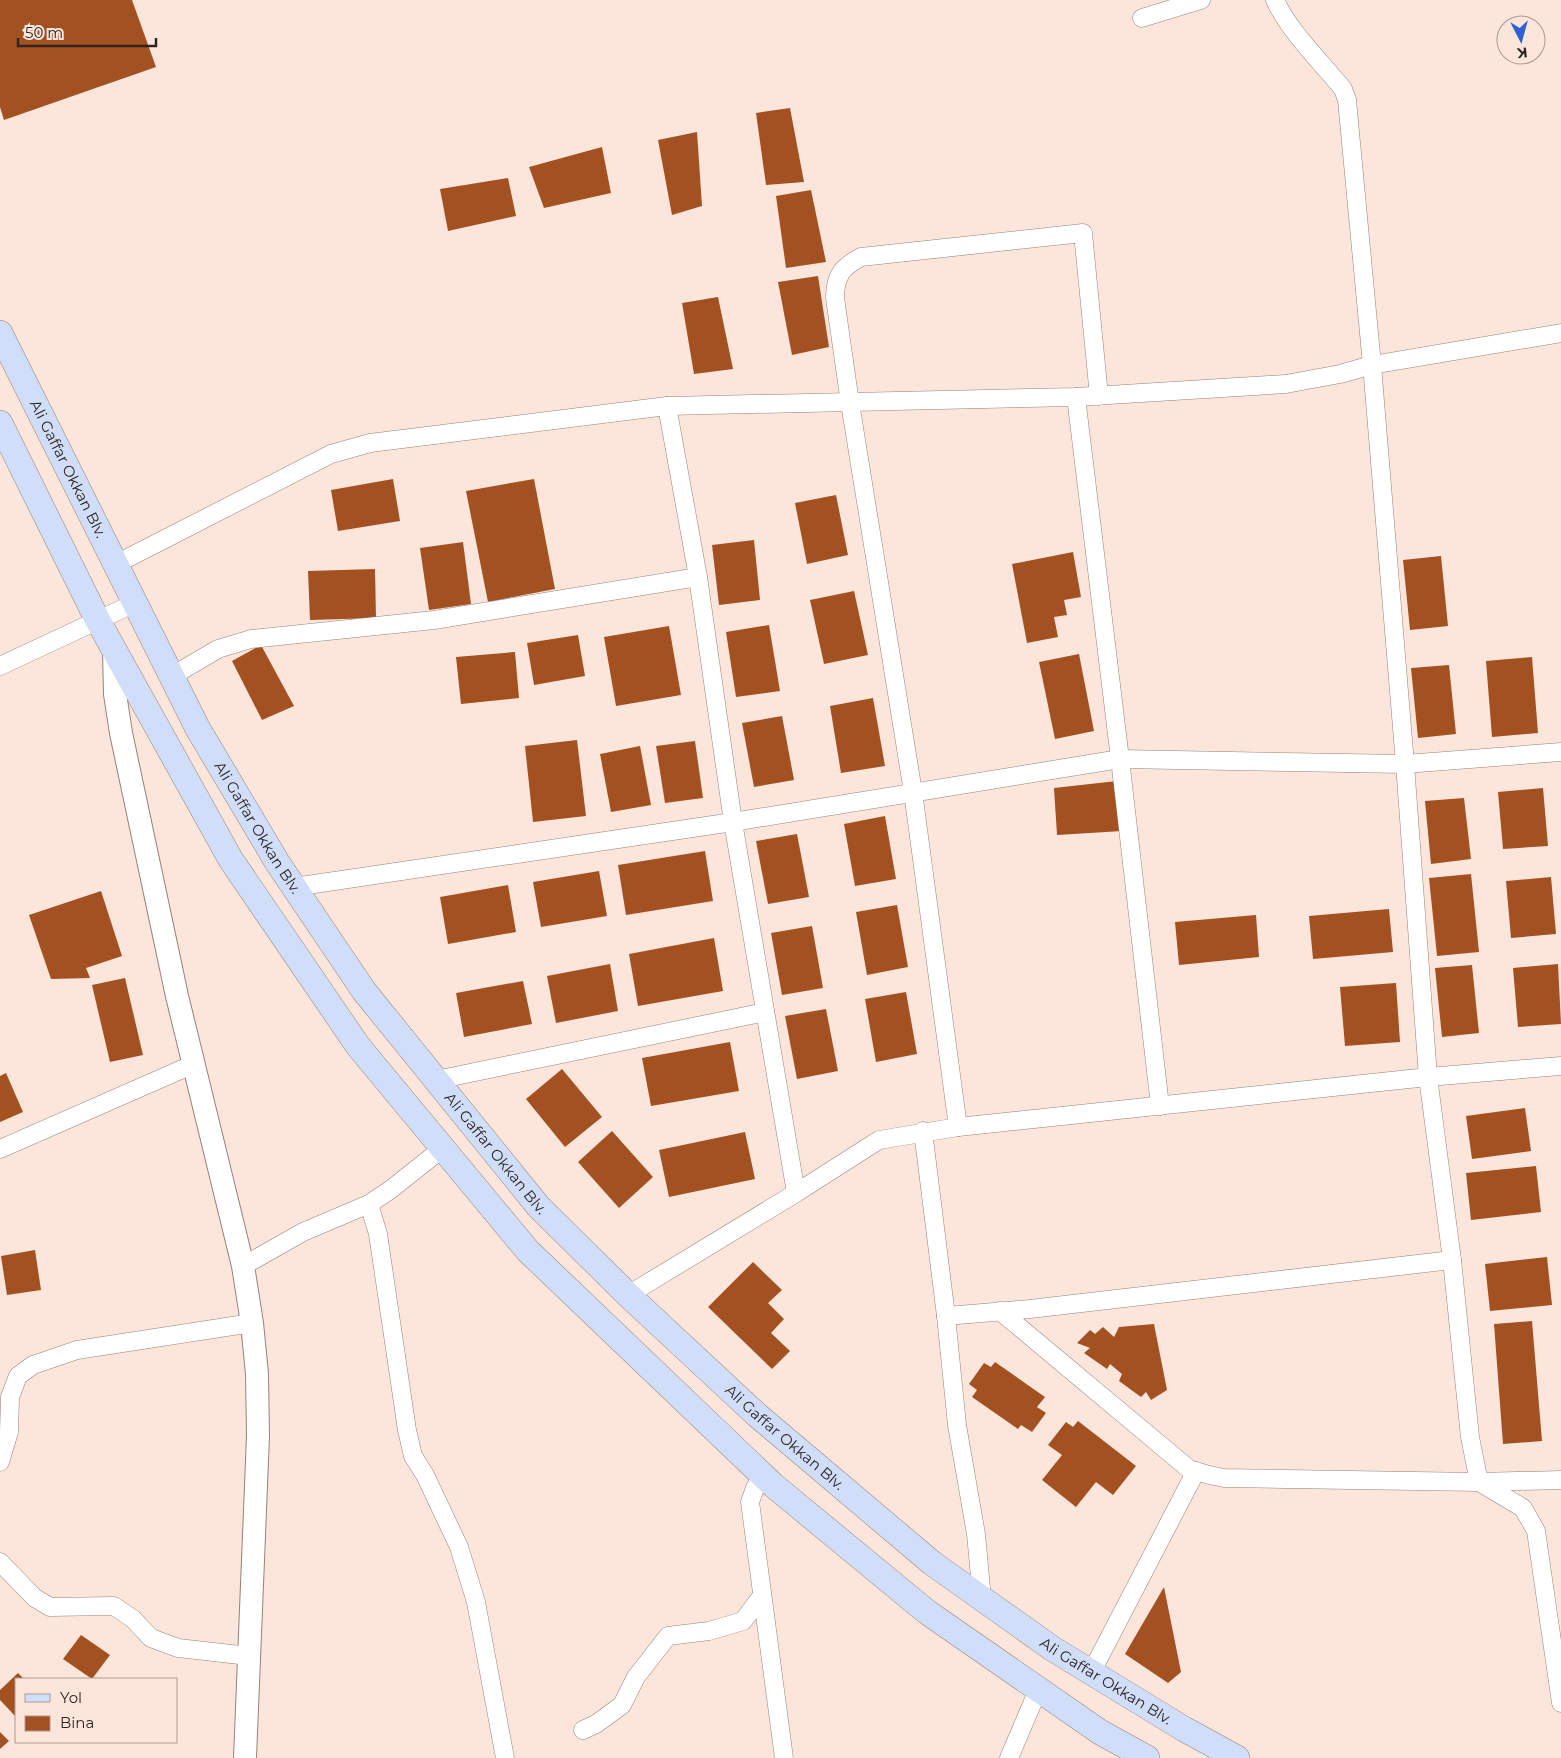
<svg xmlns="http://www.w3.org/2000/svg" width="1561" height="1758" font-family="Montserrat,sans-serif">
<rect width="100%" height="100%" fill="#fce6dc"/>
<g fill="#a45121">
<polygon points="0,0 132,0 156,67 4,120 0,107"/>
<polygon points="790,108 804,182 766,185 756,113"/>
<polygon points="697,132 702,206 672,215 658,140"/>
<polygon points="602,147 611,193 544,208 529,167"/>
<polygon points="508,178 516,216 448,231 440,189"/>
<polygon points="811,190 826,262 786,268 776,196"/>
<polygon points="818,276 829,347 792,355 778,282"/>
<polygon points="718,297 733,369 694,374 682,303"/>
<polygon points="393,479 400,521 338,531 331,490"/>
<polygon points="534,479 555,589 488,602 466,491"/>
<polygon points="836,495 848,555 807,564 795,503"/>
<polygon points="754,540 760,600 719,605 712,545"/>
<polygon points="463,542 471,604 429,610 420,548"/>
<polygon points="1073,552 1081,597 1064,600 1067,615 1054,617 1058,637 1027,643 1012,564"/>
<polygon points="1441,556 1448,626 1410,630 1403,560"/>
<polygon points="375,569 376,618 310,620 308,571"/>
<polygon points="854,591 868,655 824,664 810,600"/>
<polygon points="769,625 780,691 736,697 726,632"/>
<polygon points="669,626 681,695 616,706 604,637"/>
<polygon points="578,635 585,676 534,685 527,643"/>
<polygon points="261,645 294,706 262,720 232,661"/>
<polygon points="515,652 519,698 461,704 456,657"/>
<polygon points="1079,654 1094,731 1055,739 1039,662"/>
<polygon points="1532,657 1538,733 1492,737 1486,661"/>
<polygon points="1449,665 1456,734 1418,738 1411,668"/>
<polygon points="873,698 885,766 841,773 830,706"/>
<polygon points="782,716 794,780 754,787 742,723"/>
<polygon points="577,740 586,816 533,822 525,746"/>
<polygon points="695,741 703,798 665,803 656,746"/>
<polygon points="640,746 651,805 611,812 600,754"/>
<polygon points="1117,781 1122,831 1057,835 1054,788"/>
<polygon points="1543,788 1548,846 1503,849 1498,792"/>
<polygon points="1464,798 1471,859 1431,864 1425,801"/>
<polygon points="885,816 896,879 855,886 844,824"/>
<polygon points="797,834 809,897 768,904 756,841"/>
<polygon points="705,851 713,901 626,915 618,865"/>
<polygon points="599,871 607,916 541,927 533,882"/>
<polygon points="1471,874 1479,952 1437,956 1429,878"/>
<polygon points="1551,877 1556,934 1511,938 1506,881"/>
<polygon points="508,885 516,932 448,944 440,897"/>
<polygon points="101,891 122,956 86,968 90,978 51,979 29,915"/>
<polygon points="897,905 908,967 867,975 856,912"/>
<polygon points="1389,909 1393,952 1313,959 1309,916"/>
<polygon points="1256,915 1259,957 1179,965 1175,922"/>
<polygon points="812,926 823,988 782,995 771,933"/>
<polygon points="714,938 723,991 638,1006 629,954"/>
<polygon points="610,964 618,1011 556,1023 547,976"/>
<polygon points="1558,964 1561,1024 1518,1027 1513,968"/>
<polygon points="1472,965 1479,1033 1442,1037 1435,968"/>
<polygon points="125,978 143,1055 110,1062 92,985"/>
<polygon points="523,981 532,1024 464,1037 456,993"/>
<polygon points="1396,983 1400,1042 1345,1046 1340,987"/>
<polygon points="906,992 917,1054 876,1062 865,999"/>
<polygon points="826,1009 838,1071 797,1079 785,1016"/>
<polygon points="730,1042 739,1091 651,1106 642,1058"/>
<polygon points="562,1069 602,1117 565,1147 526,1099"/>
<polygon points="6,1073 23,1112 0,1122 0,1076"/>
<polygon points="1525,1108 1531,1151 1472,1159 1466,1116"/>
<polygon points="612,1131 653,1177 619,1208 578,1162"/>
<polygon points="745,1132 755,1179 669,1197 659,1150"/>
<polygon points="1536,1166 1541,1212 1471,1220 1466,1173"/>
<polygon points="35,1250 41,1290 7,1295 1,1256"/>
<polygon points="1547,1257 1552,1305 1490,1311 1485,1264"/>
<polygon points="753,1262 782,1290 768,1303 784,1319 771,1333 790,1351 772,1369 708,1307"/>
<polygon points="1532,1321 1542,1441 1503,1444 1494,1324"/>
<polygon points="1154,1324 1167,1390 1151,1400 1146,1392 1141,1397 1119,1381 1122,1374 1110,1364 1107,1369 1084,1353 1090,1348 1077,1343 1090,1330 1095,1334 1103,1327 1114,1337 1119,1327"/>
<polygon points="995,1362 1045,1397 1037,1407 1046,1413 1032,1432 1021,1425 1018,1429 972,1397 977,1390 969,1384 984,1363 991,1367"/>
<polygon points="1078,1421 1136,1466 1113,1495 1096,1482 1076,1507 1042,1480 1062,1455 1048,1445 1066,1422 1073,1427"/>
<polygon points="1164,1587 1181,1672 1168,1683 1125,1654"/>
<polygon points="81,1635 110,1655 92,1679 63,1659"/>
<polygon points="18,1673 24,1679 16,1679 16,1717 0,1700 0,1690"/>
<polygon points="0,1732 9,1741 0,1749"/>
</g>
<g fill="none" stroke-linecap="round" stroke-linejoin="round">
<defs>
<g id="minor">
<path d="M 1275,0 C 1289,31 1321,62 1343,89 L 1347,100 L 1372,365 L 1405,764 L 1428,1077 L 1452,1260 L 1470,1437 L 1479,1482 L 1523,1508 L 1536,1531 L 1561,1703"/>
<polyline points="1142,18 1201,0"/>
<polyline points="1076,397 1120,759 1160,1106"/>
<polyline points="667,406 698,577 733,822 796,1193"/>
<polyline points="116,564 331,454 370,443 667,406 1076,397 1286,384 1340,374 1372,365 1561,333"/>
<polyline points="0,666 135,603"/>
<polyline points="172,676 218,649 251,639 434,620 698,577"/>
<polyline points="294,887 733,822 1120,759 1405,764 1561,752"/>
<polyline points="436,1080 765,1012"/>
<path d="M 958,1127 L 913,792 L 850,403 L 835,298 C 835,276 842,267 861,257 L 1083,233 L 1099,396"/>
<polyline points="923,1131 946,1316 957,1425 976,1534 982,1599"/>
<polyline points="0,1149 194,1064"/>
<polyline points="369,1204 378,1234 407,1430 413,1456 425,1475 459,1547 476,1602 505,1758"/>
<polyline points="243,1266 303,1232 369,1204 390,1190 443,1148"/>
<polyline points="628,1295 796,1193 879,1140 958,1127 1428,1077 1561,1066"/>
<polyline points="1000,1311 1189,1469 1209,1475 1224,1478 1479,1482 1561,1480"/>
<polyline points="946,1316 1030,1309 1452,1260"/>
<polyline points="0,1462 9,1432 10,1397 18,1376 33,1365 77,1350 252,1323"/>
<polyline points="763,1475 755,1488 750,1502 784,1758"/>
<polyline points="0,1562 35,1598 50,1607 114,1606 133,1619 151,1638 178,1648 249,1656"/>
<polyline points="1091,1673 1196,1471"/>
<polyline points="583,1730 596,1724 622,1705 636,1677 668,1636 709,1631 743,1621 761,1597"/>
<polyline points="1009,1758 1038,1690"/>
</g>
<polyline id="tertiary" points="114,651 115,694 121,733 177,996 243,1266 252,1323 257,1374 258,1436 245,1758"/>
<g id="secondary">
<path id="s1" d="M 0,333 L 198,729 L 277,862 L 364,991 L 538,1206 L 628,1295 L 757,1415 L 932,1563 L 1053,1649 L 1184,1729 L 1237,1758"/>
<polyline points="0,423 97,619 231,860 358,1046 528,1251 773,1485 927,1612 1100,1732 1147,1758"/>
</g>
</defs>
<use href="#minor" stroke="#968279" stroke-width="19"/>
<use href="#tertiary" stroke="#968279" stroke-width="24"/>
<use href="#secondary" stroke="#968279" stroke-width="26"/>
<use href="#minor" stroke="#fff" stroke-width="18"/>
<use href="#tertiary" stroke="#fff" stroke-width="22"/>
<use href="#secondary" stroke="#d1def9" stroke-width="25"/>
</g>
<g text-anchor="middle" stroke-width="5" stroke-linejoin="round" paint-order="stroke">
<g font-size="15" fill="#2d2521" stroke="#fce6dc">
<text dy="5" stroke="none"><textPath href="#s1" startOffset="152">Ali Gaffar Okkan Blv.</textPath></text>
<text dy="5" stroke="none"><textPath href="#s1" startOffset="558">Ali Gaffar Okkan Blv.</textPath></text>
<text dy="5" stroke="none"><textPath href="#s1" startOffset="962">Ali Gaffar Okkan Blv.</textPath></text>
<text dy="5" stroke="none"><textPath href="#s1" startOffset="1368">Ali Gaffar Okkan Blv.</textPath></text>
<text dy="5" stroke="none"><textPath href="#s1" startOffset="1772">Ali Gaffar Okkan Blv.</textPath></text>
</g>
</g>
<rect x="15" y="1678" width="162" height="65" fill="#fce6dc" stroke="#a99991"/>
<rect x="25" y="1694" width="25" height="8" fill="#d1def9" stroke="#a99991"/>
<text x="60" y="1703" font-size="15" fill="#2d2521">Yol</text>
<rect x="25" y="1716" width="25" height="15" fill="#a45121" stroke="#a99991"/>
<text x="60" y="1728" font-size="15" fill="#2d2521">Bina</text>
<g transform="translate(1521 40) rotate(174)"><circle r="24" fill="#fce6dc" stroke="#a99991"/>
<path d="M0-4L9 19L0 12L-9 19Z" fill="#2e62d0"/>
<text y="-8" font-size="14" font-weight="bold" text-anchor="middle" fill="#2d2521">K</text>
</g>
<path d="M18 38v8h138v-8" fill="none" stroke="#2d2521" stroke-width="2.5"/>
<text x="25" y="38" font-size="15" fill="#2d2521" stroke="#fce6dc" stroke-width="4" paint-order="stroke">50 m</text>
</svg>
